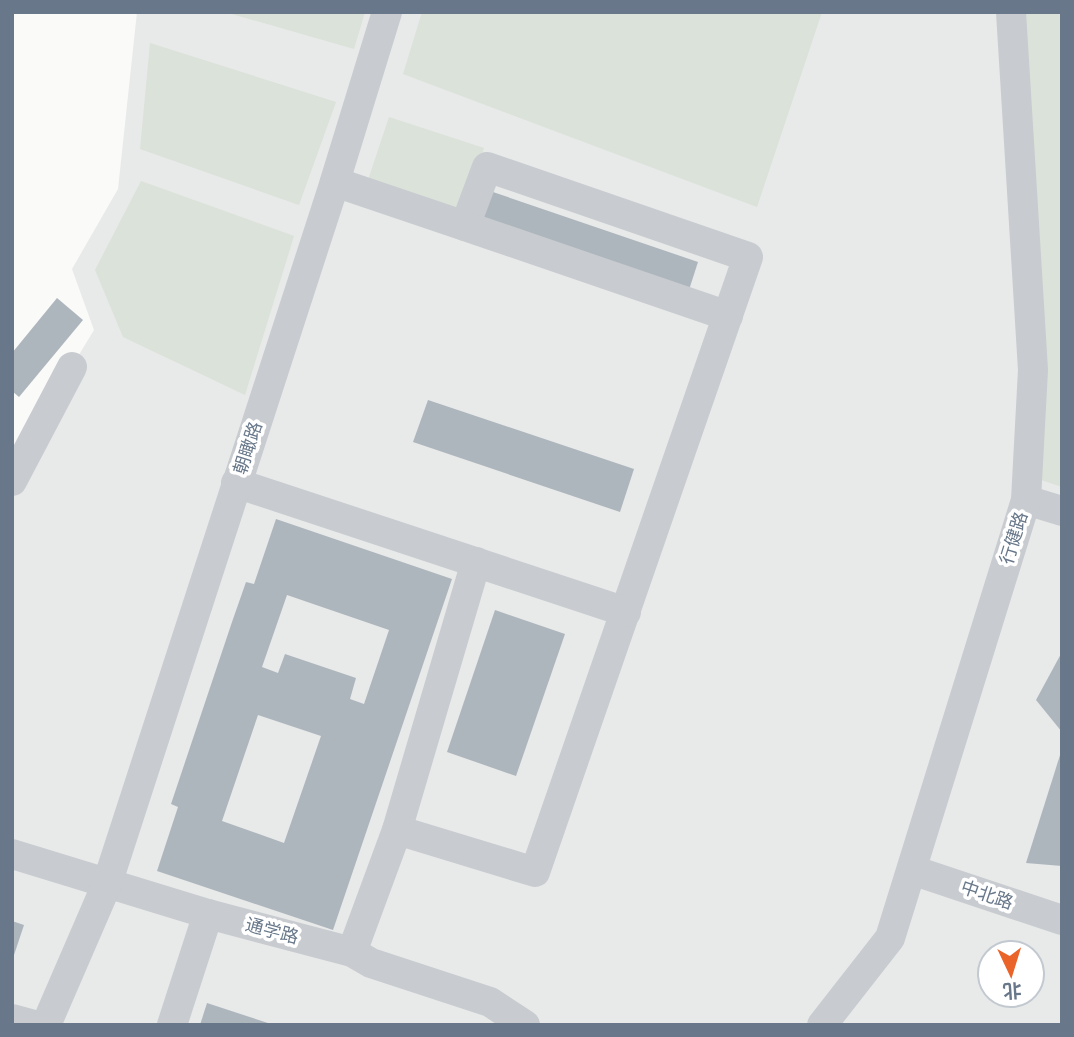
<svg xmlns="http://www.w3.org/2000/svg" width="1074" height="1037" font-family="'Fira Sans','Noto Sans SC',sans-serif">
<rect width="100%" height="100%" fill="#fafaf8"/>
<path fill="#e8e9e9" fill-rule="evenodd" d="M 137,12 L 1062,12 L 1062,1025 L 12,1025 L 12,465 L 94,330 L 72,269 L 118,189 ZM 990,953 L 1032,953 L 1032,995 L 990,995 Z"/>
<g fill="#dbe2d9">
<polygon points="225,12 365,12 354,49"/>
<polygon points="422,12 822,12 757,207 403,74"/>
<polygon points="1022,12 1062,12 1062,487 1041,480"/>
<polygon points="150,43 336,102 299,205 140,149"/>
<polygon points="389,117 484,148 462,212 368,180"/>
<polygon points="141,181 294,236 245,395 123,337 95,270"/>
</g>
<g fill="#aeb6bd" fill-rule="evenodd">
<polygon points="484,189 698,262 687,296 472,224"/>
<polygon points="57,298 83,320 19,397 12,391 12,353"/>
<polygon points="428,400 634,469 620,512 413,442"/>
<path d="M 276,519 L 452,579 L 333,930 L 157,871 L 178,807 L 171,804 L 232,622 L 246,582 L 254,584 ZM 287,595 L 389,630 L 364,704 L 350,699 L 356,678 L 285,654 L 278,673 L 262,667 ZM 258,715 L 321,736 L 284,843 L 222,821 Z"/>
<polygon points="495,610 565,634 516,776 447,752"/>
<polygon points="1062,652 1062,732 1036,700"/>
<polygon points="1061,752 1062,866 1026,863"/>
<polygon points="12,921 24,925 13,958 12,958"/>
<polygon points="207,1003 271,1024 271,1025 200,1025"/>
</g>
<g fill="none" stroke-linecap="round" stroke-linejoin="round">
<g stroke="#c8cbcf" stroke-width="30">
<polyline points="335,182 465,226 487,167 748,257 535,872 397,830"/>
<polyline points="465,226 728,316"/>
<polyline points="12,481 72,367"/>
<polyline points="236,483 626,612"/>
<polyline points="1026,500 1062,511"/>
<polyline points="12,854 208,914 352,952 371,963 490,1002 525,1025"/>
<polyline points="912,870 1062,920"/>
<polyline points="352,952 397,830 476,562"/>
<polyline points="12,1019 34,1025"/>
<polyline points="46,1025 107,884 332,191 387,12"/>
<polyline points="172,1025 208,914"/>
<polyline points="822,1025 890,938 1026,500 1033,370 1011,12"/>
</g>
</g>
<g text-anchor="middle" stroke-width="7" stroke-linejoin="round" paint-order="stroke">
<g font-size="18" fill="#68788a" stroke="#fff">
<text transform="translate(248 448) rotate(-72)" y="6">朝瞰路</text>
<text transform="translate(1014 538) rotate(-73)" y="6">行健路</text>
<text transform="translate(987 895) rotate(19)" y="6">中北路</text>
<text transform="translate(272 931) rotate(15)" y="6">通学路</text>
</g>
</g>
<rect width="1074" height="1037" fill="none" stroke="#68788a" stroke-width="28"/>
<g transform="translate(1011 974) rotate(176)"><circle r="33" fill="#ffffff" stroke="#c3c9d0" stroke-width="2"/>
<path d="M0-5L12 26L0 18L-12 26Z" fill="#ea6328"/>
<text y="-10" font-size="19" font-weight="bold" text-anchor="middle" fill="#68788a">北</text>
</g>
</svg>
